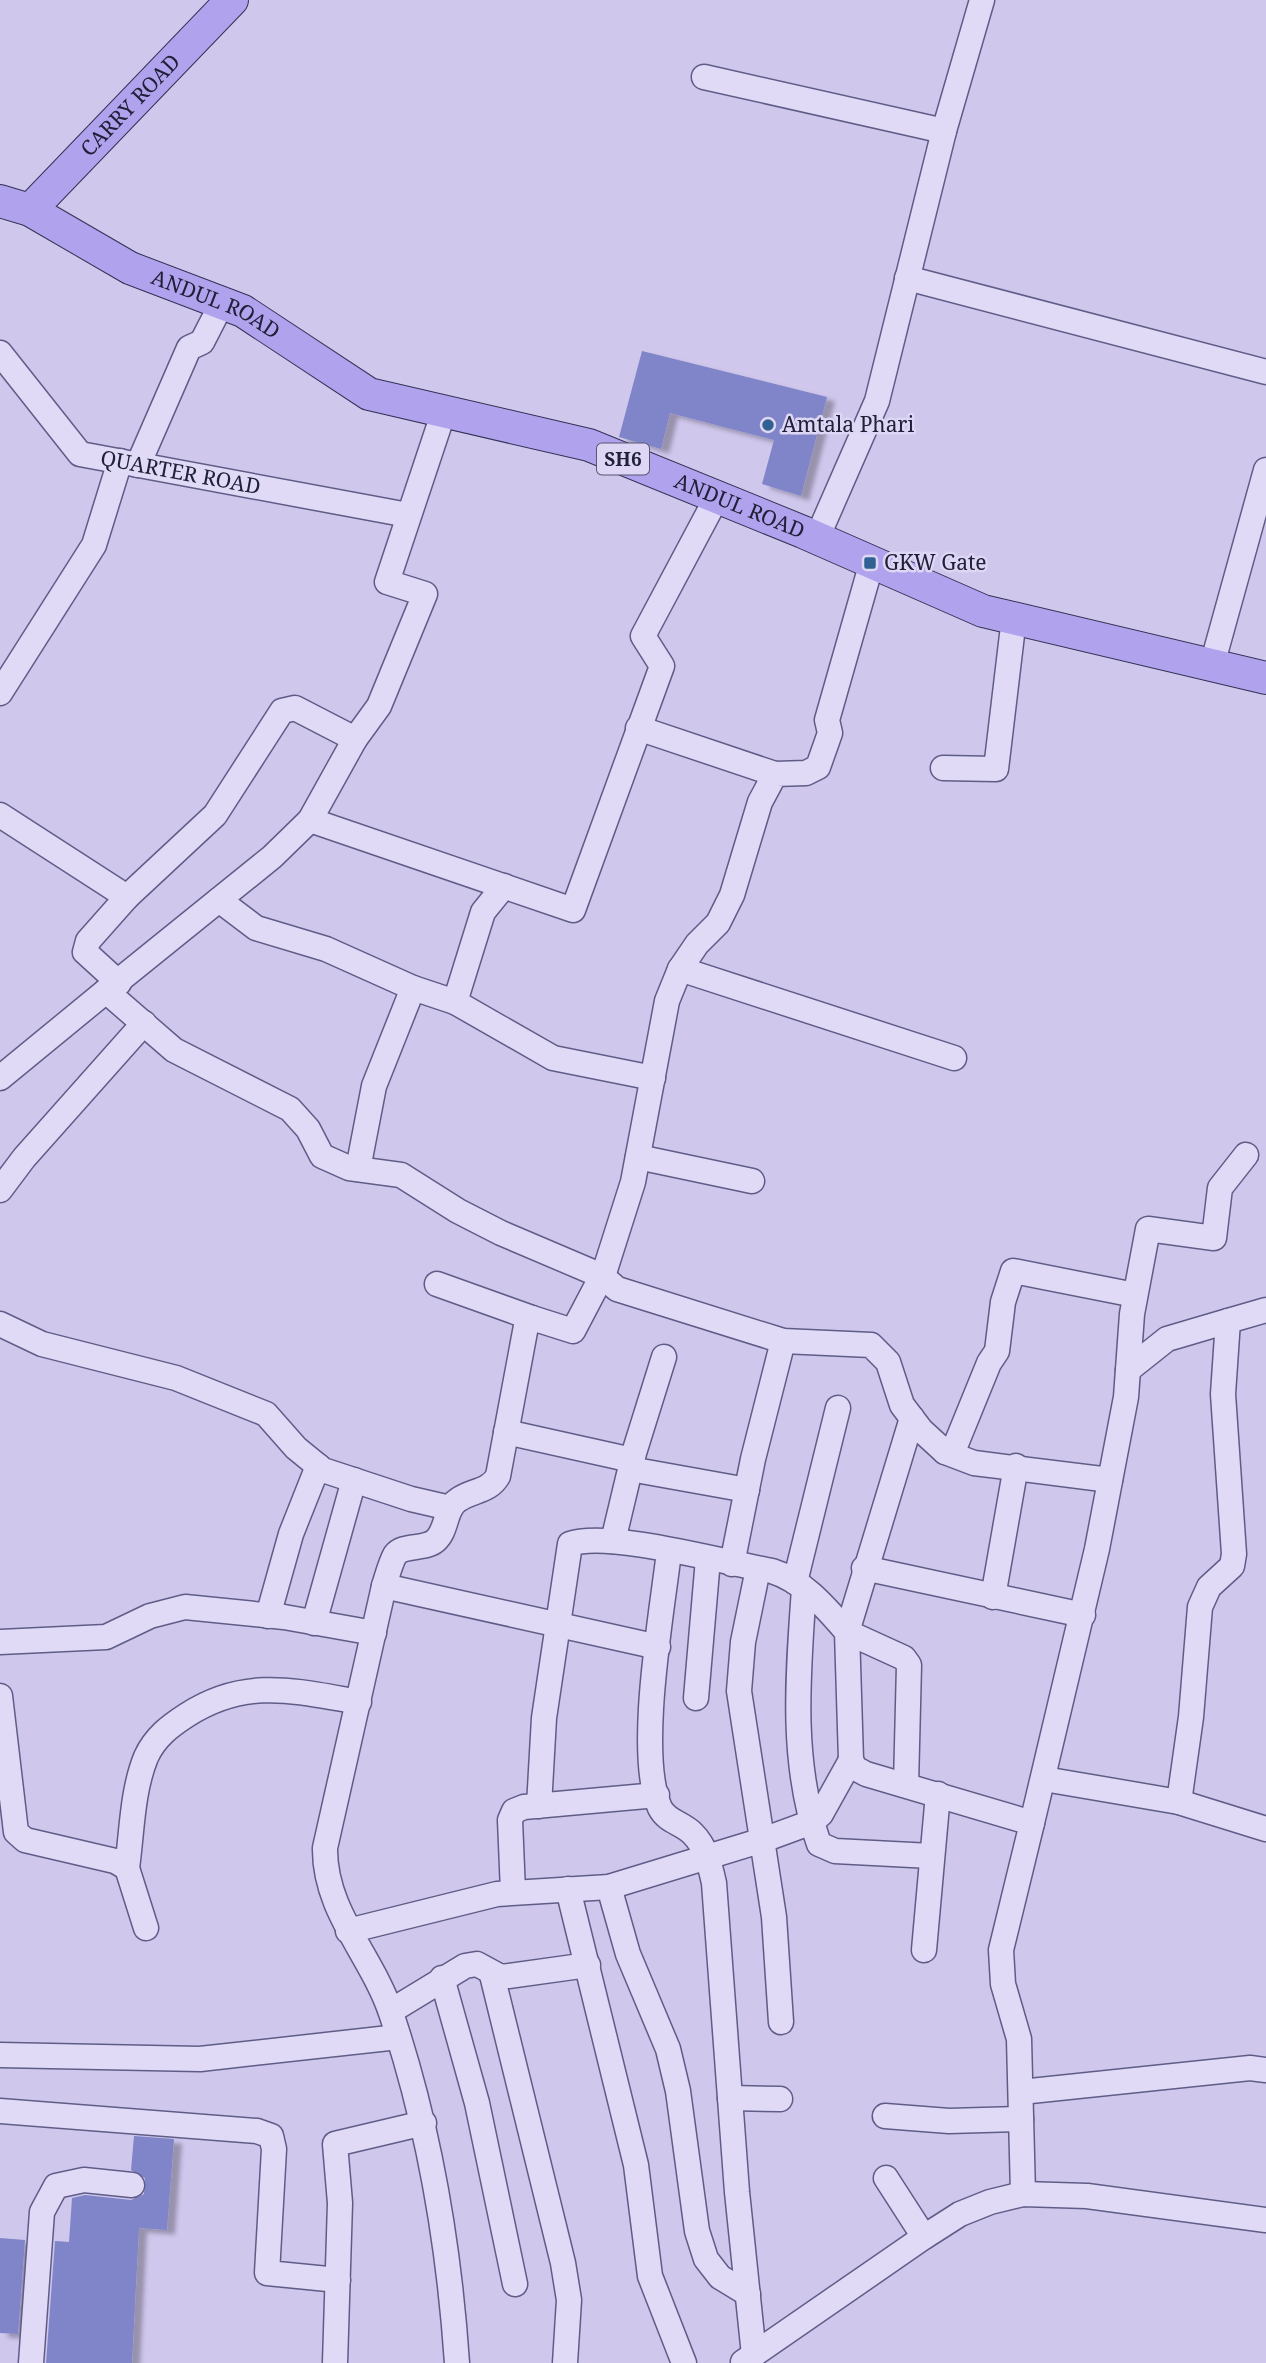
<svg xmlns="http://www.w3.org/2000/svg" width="1266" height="2363" font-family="'Noto Serif',serif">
<defs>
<filter id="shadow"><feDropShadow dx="8" dy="4.5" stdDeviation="2" flood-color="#0004"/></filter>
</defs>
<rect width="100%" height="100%" fill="#cfc7ec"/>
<g fill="#7f85c8" filter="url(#shadow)">
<polygon points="642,351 827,397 801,496 762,484 774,440 670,413 661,449 619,437"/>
<polygon points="134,2136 174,2139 167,2230 139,2228 132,2363 46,2363 55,2241 69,2242 72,2198 85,2195 131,2200 144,2194 145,2178 131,2170"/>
<polygon points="0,2238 25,2240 18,2334 0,2333"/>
</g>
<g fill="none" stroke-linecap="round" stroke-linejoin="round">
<defs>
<g id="minor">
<polyline points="704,77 944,131"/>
<polyline points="907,278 1266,372"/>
<path id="s1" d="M 0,353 L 80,454 L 408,515"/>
<polyline points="444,411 387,582 425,594 379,706 355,739 310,820 573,910 662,666 643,636 717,497"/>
<polyline points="138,465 189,348 202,342 222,303"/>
<polyline points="817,538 877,401 944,131 982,0"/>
<polyline points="1212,665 1266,470"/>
<polyline points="0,693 94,545 120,461"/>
<polyline points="638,728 775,774"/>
<polyline points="943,768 996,769 1014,618"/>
<polyline points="0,815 127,897 88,941 85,952 119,983"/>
<polyline points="310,820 272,857 106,991 174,1050 290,1109 308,1129 322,1156 349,1168 401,1175 458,1211 501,1233 602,1276 617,1289 783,1341 871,1345 888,1362 902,1405 921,1430 945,1452 974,1463 1110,1480"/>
<polyline points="127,897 215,815 282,711 295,708 355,739"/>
<polyline points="219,900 256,928 326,949 413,988 374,1086 358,1169"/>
<polyline points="680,969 954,1058"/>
<polyline points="413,988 455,1002 483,912 504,886"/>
<polyline points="455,1002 553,1058 653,1078"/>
<polyline points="0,1078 106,991"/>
<polyline points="638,1157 752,1181"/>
<polyline points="0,1190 24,1158 144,1023"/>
<polyline points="437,1284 532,1318"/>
<polyline points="1228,1321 1266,1310"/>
<polyline points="0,1324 42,1344 176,1378 266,1414 296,1448 323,1470 411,1499 450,1508"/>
<polyline points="1128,1370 1167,1339 1228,1321 1223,1394 1234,1554 1232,1566 1209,1587 1200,1607 1191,1717 1179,1802"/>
<polyline points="506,1432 632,1460"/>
<polyline points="945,1452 956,1444 989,1363 997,1351 1003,1302 1013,1271 1135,1295"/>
<polyline points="630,1469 747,1490"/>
<polyline points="613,1541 634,1453 664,1357"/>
<path d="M 669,1552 C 662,1612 636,1755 660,1808 C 667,1822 683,1823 693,1834 C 706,1847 710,1865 714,1883 L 737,2192 L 754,2355"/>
<polyline points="732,1564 753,1459 783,1341"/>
<polyline points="864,1568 1083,1615"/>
<polyline points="758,1569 743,1642 739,1691 774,1917 781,2022"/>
<polyline points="795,1582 838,1408"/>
<polyline points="384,1586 658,1647"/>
<path d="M 804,1589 C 798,1674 790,1762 819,1844 L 835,1851 L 931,1856"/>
<polyline points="993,1597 1016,1466"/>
<polyline points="268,1616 291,1534 318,1466"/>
<polyline points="314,1623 354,1480"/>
<polyline points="0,1642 106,1637 150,1616 185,1607 284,1617 374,1633"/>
<polyline points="0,1696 16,1832 25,1840 115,1861 127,1868 146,1928"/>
<polyline points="696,1698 708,1559"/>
<polyline points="1044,1779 1179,1802 1266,1829"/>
<polyline points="906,1785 909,1665 904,1658 847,1632 912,1418"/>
<path d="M 539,1806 L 544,1718 L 570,1544 C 607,1530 727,1563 772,1571 C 804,1581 826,1608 847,1632 L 851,1760 L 855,1768 L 866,1774 L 1032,1823 L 1001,1950 L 1003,1984 L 1019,2039 L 1023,2194"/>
<polyline points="1032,1823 1097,1549 1126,1397 1132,1314 1148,1229 1214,1238 1220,1188 1246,1155"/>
<path d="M 127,1868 C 132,1832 132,1791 146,1757 C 155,1737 170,1726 187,1715 C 246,1677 295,1691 359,1702"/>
<polyline points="609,1887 628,1954 668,2049 678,2091 697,2231 706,2259 720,2277 748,2294"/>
<polyline points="568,1889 636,2165 650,2276 684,2363"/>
<polyline points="513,1892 510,1820 514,1811 524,1807 657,1795"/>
<polyline points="348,1931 497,1894 609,1887 763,1840 812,1822 821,1814 851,1760"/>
<polyline points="924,1950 938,1794"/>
<polyline points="492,1975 563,2263 569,2300 565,2363"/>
<polyline points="442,1978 477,2103 515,2284"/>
<polyline points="391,2011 465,1966 477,1964 501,1977 588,1965"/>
<polyline points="0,2055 200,2059 398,2037"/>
<polyline points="1021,2092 1250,2068 1266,2070"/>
<polyline points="730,2098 780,2099"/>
<polyline points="0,2111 257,2131 271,2136 274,2149 267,2273 338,2280"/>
<polyline points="885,2116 949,2121 1021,2119"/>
<polyline points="886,2178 924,2237"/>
<polyline points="743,2362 924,2237 960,2214 990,2202 1023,2194 1087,2196 1266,2220"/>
<polyline points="31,2363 42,2212 56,2186 84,2180 132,2185"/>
<polyline points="335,2363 340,2203 335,2144 424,2123"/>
<path d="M 457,2363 C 449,2245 429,2126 391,2013 C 372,1956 324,1911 325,1848 L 384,1586 C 387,1577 390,1564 395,1555 C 403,1544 424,1550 435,1541 C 448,1530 444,1509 458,1500 C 472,1490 489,1492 498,1476 L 526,1326 L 532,1318 L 573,1331 L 605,1270 L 633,1182 L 667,1001 L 680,969 L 697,944 L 718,923 L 732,895 L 760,802 L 775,774 L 806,773 L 818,767 L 830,733 L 827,720 L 872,562"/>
</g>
<g id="major">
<path id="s2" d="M 0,201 L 30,210 L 130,268 L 243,311 L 369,394 L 589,445 L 803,532 L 983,611 L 1266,678"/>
<path id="s3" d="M 30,210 L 232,0"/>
</g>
</defs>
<use href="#minor" stroke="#5f5d87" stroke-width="27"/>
<use href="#major" stroke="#313255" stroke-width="34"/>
<use href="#minor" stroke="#e0daf7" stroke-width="24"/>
<use href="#major" stroke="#b0a2ed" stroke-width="32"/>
</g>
<g fill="#316193" stroke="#ddd6f4" stroke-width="2.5">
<circle cx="768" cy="425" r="7"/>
<rect x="863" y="556" width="14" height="14" rx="3.5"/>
</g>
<g text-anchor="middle" stroke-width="5" stroke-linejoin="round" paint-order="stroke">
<rect fill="#ddd6f4" stroke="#595770" stroke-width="2" x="597" y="443.5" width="52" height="31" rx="5"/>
<g font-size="19" font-weight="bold" fill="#202038">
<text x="623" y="466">SH6</text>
</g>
<g font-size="21" fill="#202038" stroke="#ddd6f4">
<text dy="7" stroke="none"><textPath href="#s3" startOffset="145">CARRY ROAD</textPath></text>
<text dy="7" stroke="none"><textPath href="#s2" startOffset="240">ANDUL ROAD</textPath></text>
<text dy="7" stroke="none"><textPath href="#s1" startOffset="231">QUARTER ROAD</textPath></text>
<text dy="7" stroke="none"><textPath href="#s2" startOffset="807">ANDUL ROAD</textPath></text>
</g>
<g font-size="21" fill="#202038" stroke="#ddd6f4" text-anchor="start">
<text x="782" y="432">Amtala Phari</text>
<text x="884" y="570">GKW Gate</text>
</g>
</g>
</svg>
